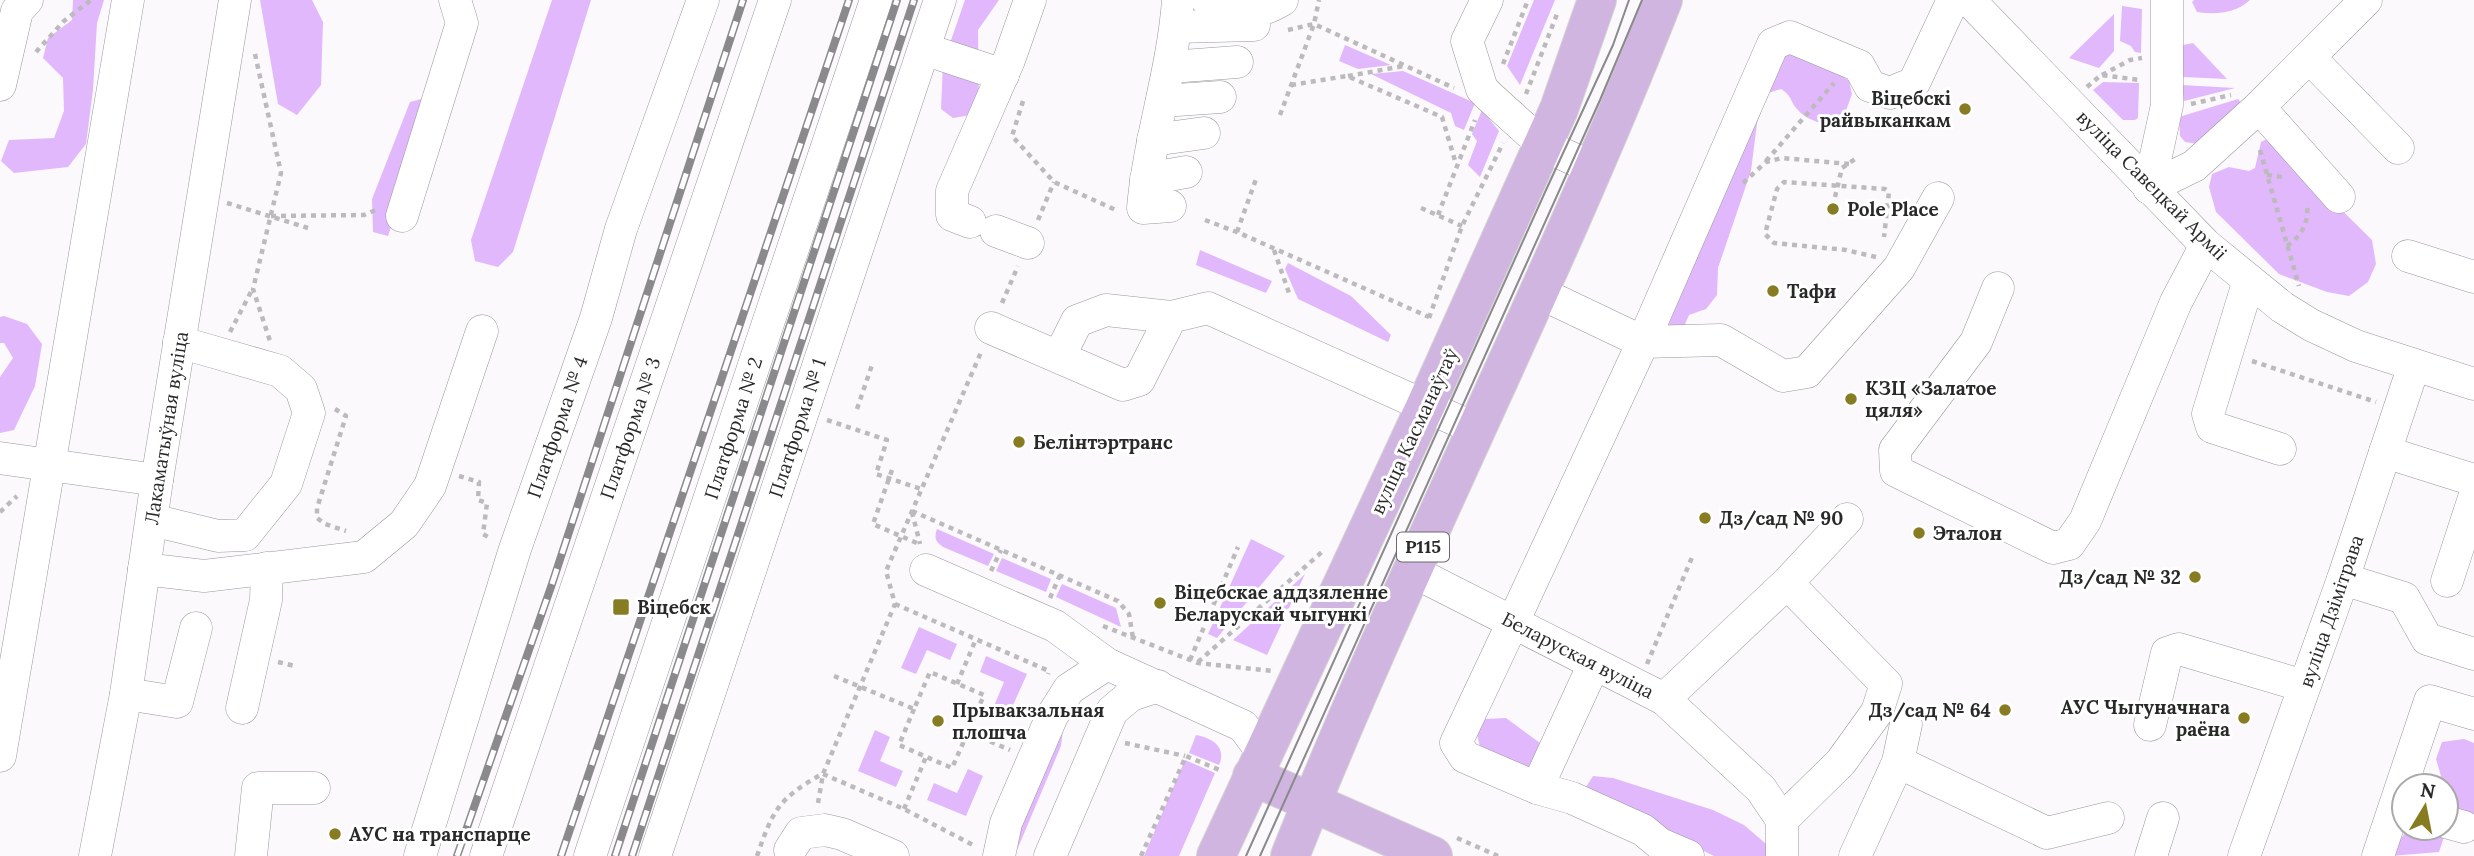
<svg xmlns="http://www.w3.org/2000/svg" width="2474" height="856" font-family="Lora,serif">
<rect width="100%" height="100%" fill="#fbf9fc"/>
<g fill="#e2b8fc">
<polygon points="73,0 104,0 97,23 93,90 86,144 68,167 14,173 1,161 9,140 54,138 64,111 63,78 43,58 48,38 72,20"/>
<polygon points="260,0 312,0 323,22 321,85 297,115 278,104"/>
<polygon points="552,0 591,0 513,252 498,267 475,261 471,240"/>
<polygon points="965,0 999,0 978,30 979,103 971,115 953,118 941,109 943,63"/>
<polygon points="1534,0 1555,0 1520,85 1507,66"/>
<path d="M 2194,0 L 2250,0 C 2236,13 2216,15 2197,12 L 2192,2 Z"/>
<polygon points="2122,6 2142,9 2141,53 2135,52 2131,46 2120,41"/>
<polygon points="2114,14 2114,51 2099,68 2069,58"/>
<polygon points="2193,43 2227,79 2183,77 2183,45"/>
<polygon points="1345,45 1391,65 1358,69 1339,61"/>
<path d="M 1791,51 L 1828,66 L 1849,81 L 1852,94 L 1840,127 C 1826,124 1808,122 1798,110 C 1789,101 1794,98 1781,89 L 1768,93 L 1757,123 L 1751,171 L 1718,268 L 1717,295 L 1706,309 L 1689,315 L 1683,329 L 1667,329 L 1666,300 L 1773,56 Z"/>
<polygon points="1403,71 1475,103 1464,130 1455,126 1451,113 1371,74"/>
<polygon points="2103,82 2139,83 2138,118 2135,120 2123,120 2093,90"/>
<polygon points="2182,85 2235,88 2184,101"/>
<polygon points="425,98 431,105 388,236 373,232 372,199 410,102"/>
<polygon points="2238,99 2243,105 2199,144 2185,142 2180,136 2179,117"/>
<polygon points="1482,110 1499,131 1480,177 1468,165 1477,141 1472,134"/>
<polygon points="2269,138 2372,240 2376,264 2368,282 2349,296 2327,292 2279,274 2216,212 2209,187 2212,174 2229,167 2249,171 2255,168 2261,142"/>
<polygon points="1200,250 1272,281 1266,293 1196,265"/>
<polygon points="1288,263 1351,296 1391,335 1388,342 1298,299 1285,269"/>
<polygon points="4,316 27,324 42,344 35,386 14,430 0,433 0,377 13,358 4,343 0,343 0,317"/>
<path d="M 937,529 L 994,554 L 988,566 L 943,547 C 935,541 934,538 937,529 Z"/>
<polygon points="1251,539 1285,556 1217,638 1208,634"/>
<polygon points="1002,558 1051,579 1046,592 996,571"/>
<polygon points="1305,574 1267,655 1233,640"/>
<polygon points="1062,584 1116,608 1121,627 1056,597"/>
<polygon points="919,627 957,644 950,660 927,650 916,674 901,668"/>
<polygon points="986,656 1027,674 1010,712 994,706 1004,682 980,672"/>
<polygon points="1506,718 1540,743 1543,753 1528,772 1482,754 1476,731 1485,719"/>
<polygon points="875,730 890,737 880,761 903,771 896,787 858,771"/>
<polygon points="1063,730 1061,746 1017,850 1010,847"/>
<path d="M 1196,735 C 1212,738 1227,747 1219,765 L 1189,753 Z"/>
<polygon points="2464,739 2474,743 2474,836 2445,834 2439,852 2391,856 2395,846 2409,828 2446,828 2446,786 2425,786 2441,776 2436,759 2442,742"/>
<polygon points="1185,760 1215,773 1179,856 1144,856"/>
<polygon points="968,769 983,776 966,816 927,800 934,783 957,793"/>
<polygon points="1593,776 1613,778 1713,810 1744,825 1772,849 1772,856 1714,856 1600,800 1586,787"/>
</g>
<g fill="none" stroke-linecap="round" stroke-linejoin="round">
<defs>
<g id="minor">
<path d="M 1207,0 C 1238,13 1252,18 1282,0"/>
<polyline points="1487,0 1467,41 1482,89 1490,97 1543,145 1593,168"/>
<polyline points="1969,0 2206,245 2282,307 2311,325 2356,346 2474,384"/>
<polyline points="1176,27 1254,25"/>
<polyline points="924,49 1003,75"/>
<polyline points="2309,57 2398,148"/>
<polyline points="1170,67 1237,62"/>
<polyline points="0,85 17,11 27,0"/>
<polyline points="1162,101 1220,97"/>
<polyline points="2259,107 2339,197"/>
<polyline points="1153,140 1204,133"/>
<polyline points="1146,179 1186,172"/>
<polyline points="2149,188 2194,166 2259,107 2366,0"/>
<polyline points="2149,188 2167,105 2167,0"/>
<path d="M 1170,206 L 1143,208 C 1149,138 1173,71 1178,0"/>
<polyline points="402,216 462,23 455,0"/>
<polyline points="970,222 952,215 952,191 1009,60 1030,0"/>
<polyline points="996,231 1028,243"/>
<polyline points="2408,256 2474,277"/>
<polyline points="2249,280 2208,414 2212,427 2280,449"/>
<polyline points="1998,288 1976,342 1895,450 1896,471 2053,548 2069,544 2085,521 2176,302 2206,245"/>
<polyline points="1538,292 1643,342 1721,340 1783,376 1807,372 1899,268 1938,198"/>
<polyline points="991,328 1123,385 1139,380 1171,317 1208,308 1476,429"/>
<polyline points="1059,357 1077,321 1106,310 1171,317"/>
<polyline points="2385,452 2474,480"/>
<polyline points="0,458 157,480"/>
<polyline points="152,520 218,536 245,535 286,484 309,413 301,389 280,371 179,342"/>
<polyline points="144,569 204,576 364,557 404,524 430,486 482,331"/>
<polyline points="926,570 1055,626 1107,664 1243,726 1263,753"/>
<polyline points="1412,571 1664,699 1787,583 1847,519"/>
<polyline points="2343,579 2404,598 2427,639 2474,654"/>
<polyline points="2447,581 2474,498"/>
<polyline points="1520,607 1643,342 1773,44 1790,37 1852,63 1859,66 1870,86 1890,93 1914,83 1953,0"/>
<polyline points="1513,622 1456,743 1465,757 1537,788 1572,798 1643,830 1660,844 1688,856"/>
<polyline points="126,694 177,702 196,628"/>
<polyline points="1664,699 1761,789 1782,820 1782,856"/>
<polyline points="242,708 266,600 267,568"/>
<polyline points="2150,725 2167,653 2179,649 2304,686"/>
<polyline points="0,756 128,0"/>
<polyline points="1898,762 2047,833 2108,818"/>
<polyline points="1537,788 1594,664"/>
<polyline points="1782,820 1841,762 1877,712 1886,684 1787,583"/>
<polyline points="2446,822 2464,827"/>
<polyline points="790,850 801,833 825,830 842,834 893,856"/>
<polyline points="95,856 126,694 157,480 235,0"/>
<polyline points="251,856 258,788 314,788"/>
<polyline points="420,856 515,549 596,318 621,229 703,0"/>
<polyline points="486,856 775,0"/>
<polyline points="590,856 876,0"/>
<polyline points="655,856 940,0"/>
<polyline points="999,856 1006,823 1052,716 1069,689 1107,664"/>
<polyline points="1050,856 1112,711 1131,695 1158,686"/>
<polyline points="1855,856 1898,762 1906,724"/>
<polyline points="2151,856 2163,818"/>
<polyline points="2244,856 2343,579 2414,365"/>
<polyline points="2378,856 2430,701 2474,714"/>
</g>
<g id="major">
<polyline points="1252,776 1433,856"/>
<polyline points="1216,856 1425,407 1559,109 1597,0"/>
<path d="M 1290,856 C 1405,567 1549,290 1663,0"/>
</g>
</defs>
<use href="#minor" stroke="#99989b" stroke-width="33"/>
<use href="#major" stroke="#d4d4d4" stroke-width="40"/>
<g stroke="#bcbabd" stroke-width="4.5" stroke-dasharray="5 5" stroke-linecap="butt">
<polyline points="1288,30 1314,24 1454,88"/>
<polyline points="36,52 64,21 91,0"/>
<polyline points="255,54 281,173 253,289 270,341"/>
<polyline points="1503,64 1528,0"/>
<polyline points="2102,75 2130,60 2142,58"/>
<polyline points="1348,76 1404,66"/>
<polyline points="1291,85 1347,76 1442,117 1456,164"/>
<polyline points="2087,87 2101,75 2140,80"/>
<polyline points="1526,94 1557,14"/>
<polyline points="1023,101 1012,136 1054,182 1118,211"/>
<polyline points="2191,104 2231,95"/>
<polyline points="1280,115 1314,24 1319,0"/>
<polyline points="2260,150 2299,286"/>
<polyline points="1766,161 1834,83"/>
<polyline points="2267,175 2283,177"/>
<polyline points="1743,183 1766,162 1782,158 1849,164"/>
<polyline points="1835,197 1842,168 1858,157"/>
<polyline points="227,203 308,228"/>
<polyline points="1421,208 1462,226"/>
<polyline points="1438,215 1475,120"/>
<polyline points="271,216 364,215 378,209"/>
<polyline points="1038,220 1054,182"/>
<polyline points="1205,220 1237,232 1429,317"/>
<polyline points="1237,232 1256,179"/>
<path d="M 2287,246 C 2303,234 2309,222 2307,203"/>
<polyline points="1274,250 1289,293"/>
<polyline points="1876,257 1846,250 1774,243 1765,234 1777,189 1784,182 1885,189 1889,192 1884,237"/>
<polyline points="1002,303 1018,266"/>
<polyline points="1429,318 1462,226 1503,143"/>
<polyline points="230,332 252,290"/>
<polyline points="2252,361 2376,402"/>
<polyline points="335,409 346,416 317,508 317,518 325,524 346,531"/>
<polyline points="857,409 872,365"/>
<polyline points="827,420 887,440 876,474 921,489"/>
<polyline points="892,470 873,524 919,544"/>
<polyline points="459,476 479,482 478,500 487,503 483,534 492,539"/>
<polyline points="912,511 1118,601 1129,614 1133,638"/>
<polyline points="0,512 17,496"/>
<polyline points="912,512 920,544"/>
<polyline points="991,571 1001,550"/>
<polyline points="1050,598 1060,575"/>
<polyline points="895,604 1049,671 1048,674"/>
<polyline points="1103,626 1198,663 1272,671"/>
<polyline points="1190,660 1238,547"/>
<polyline points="278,662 295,666"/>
<polyline points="1198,662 1323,551"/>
<polyline points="1647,664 1693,555"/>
<polyline points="834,676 914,709 930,672 984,695 968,732 1010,750"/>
<polyline points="957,684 976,639"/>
<polyline points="914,709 899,745 952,768 968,732"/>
<polyline points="1125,743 1185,756"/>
<polyline points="823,774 904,809 973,845"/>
<polyline points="818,803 823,774 895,604 886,571 982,350"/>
<polyline points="904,809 926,757"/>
<polyline points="1457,838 1498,856"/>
<path d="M 757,856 C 773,810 778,799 822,774"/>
<polyline points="1141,856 1186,756 1222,771"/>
</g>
<use href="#minor" stroke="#fff" stroke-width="32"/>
<use href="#major" stroke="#d0b5e1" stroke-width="38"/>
<g stroke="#8a898b" stroke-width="2">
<polyline points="1246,856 1546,190 1613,45 1629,0"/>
<polyline points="1260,856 1600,100 1642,0"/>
</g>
<defs>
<g id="rail">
<polyline points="457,856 552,584 743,0"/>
<polyline points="561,856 849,0"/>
<polyline points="615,856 897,0"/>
<polyline points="632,856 914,0"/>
</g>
</defs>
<use href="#rail" stroke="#8a898b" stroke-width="8"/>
<use href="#rail" stroke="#fff" stroke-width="5" stroke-dasharray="16" stroke-linecap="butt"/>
</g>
<g fill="#887c22" stroke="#fff" stroke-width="2.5">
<circle cx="1965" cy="109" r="7"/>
<circle cx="1833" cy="209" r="7"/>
<circle cx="1773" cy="291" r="7"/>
<circle cx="1851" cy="399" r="7"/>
<circle cx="1019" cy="442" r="7"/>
<circle cx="1705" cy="518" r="7"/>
<circle cx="1919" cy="533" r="7"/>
<circle cx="2195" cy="577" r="7"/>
<circle cx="1160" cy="603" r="7"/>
<rect x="612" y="598" width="18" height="18" rx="3.5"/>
<circle cx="2005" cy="710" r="7"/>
<circle cx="2244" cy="718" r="7"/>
<circle cx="938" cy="721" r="7"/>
<circle cx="335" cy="834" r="7"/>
</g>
<g text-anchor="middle" stroke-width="6" stroke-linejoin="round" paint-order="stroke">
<rect fill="#fff" stroke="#6a696a" stroke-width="2" x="1397" y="532.5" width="52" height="29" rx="5"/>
<g font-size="18" font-weight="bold" fill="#2a292a">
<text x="1423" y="553">Р115</text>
</g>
<g font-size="19" font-weight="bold" fill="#2a292a" stroke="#fff" text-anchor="start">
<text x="1951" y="105" text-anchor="end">Віцебскі<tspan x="1951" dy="22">райвыканкам</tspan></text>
<text x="1847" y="216">Pole Place</text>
<text x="1787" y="298">Тафи</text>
<text x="1865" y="395">КЗЦ «Залатое<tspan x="1865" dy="22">цяля»</tspan></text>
<text x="1033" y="449">Белінтэртранс</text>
<text x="1719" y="525">Дз/сад № 90</text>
<text x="1933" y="540">Эталон</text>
<text x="2181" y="584" text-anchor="end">Дз/сад № 32</text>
<text x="1174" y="599">Віцебскае аддзяленне<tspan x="1174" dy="22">Беларускай чыгункі</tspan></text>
<text x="637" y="614">Віцебск</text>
<text x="2230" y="714" text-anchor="end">АУС Чыгуначнага<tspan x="2230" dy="22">раёна</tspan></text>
<text x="952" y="717">Прывакзальная<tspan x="952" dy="22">плошча</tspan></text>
<text x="1991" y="717" text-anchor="end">Дз/сад № 64</text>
<text x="349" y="841">АУС на транспарце</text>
</g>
<g font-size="19" fill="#2a292a" stroke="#fff">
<text transform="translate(2152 185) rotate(45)" y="7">вуліца Савецкай Арміі</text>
<text transform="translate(557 427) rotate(-71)" y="7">Платформа № 4</text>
<text transform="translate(166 428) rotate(-81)" y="7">Лакаматыўная вуліца</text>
<text transform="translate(630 428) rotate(-71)" y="7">Платформа № 3</text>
<text transform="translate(733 428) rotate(-72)" y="7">Платформа № 2</text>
<text transform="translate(797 428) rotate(-72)" y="7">Платформа № 1</text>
<text transform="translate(1414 431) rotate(-65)" y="7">вуліца Касманаўтаў</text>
<text transform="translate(2331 611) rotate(-71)" y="7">вуліца Дзімітрава</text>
<text transform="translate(1578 655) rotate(27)" y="7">Беларуская вуліца</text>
</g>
</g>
<g transform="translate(2425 807) rotate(10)"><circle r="33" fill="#ffffff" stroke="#aaa9aa" stroke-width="2"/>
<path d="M0-5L12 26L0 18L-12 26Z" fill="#887c22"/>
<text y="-10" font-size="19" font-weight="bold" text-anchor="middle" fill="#2a292a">N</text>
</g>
</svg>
